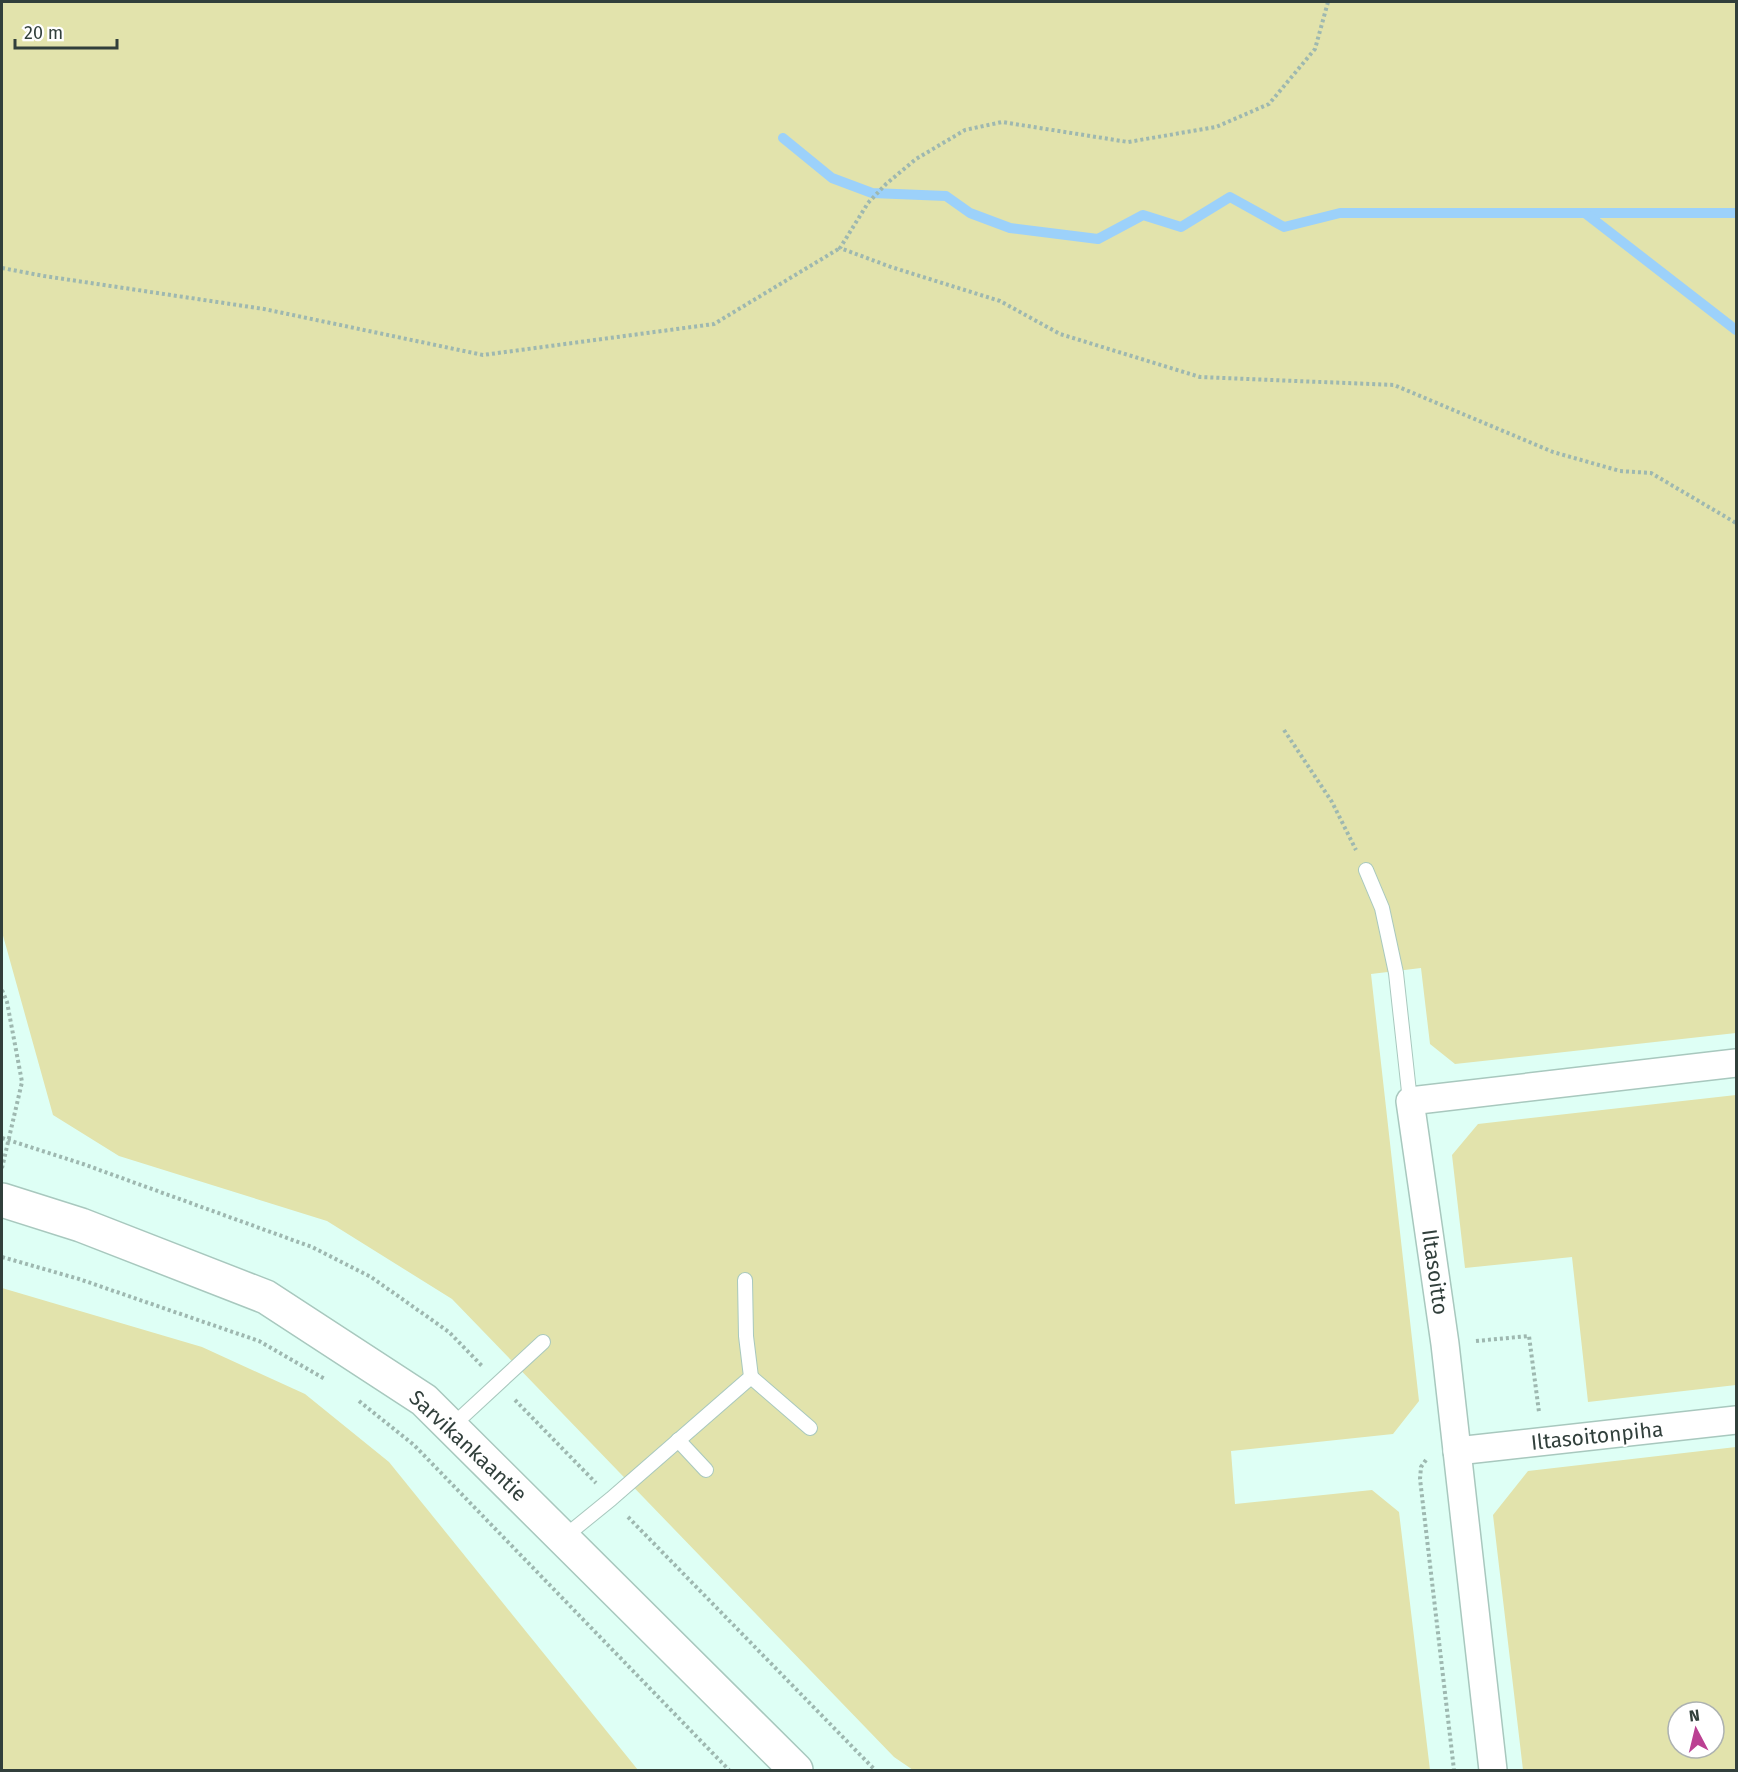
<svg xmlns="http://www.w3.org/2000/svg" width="1738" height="1772" font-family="'Fira Sans',sans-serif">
<rect width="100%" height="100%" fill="#defff5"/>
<g fill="#e2e3ac" fill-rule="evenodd">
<polygon points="2,2 1736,2 1736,1033 1455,1064 1430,1044 1421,968 1371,974 1419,1401 1393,1434 1231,1451 1235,1504 1372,1490 1399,1512 1430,1770 913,1770 894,1757 452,1299 327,1221 119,1156 53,1115 2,932"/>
<polygon points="1736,1095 1736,1385 1588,1402 1572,1257 1465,1268 1452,1155 1478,1124"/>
<polygon points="2,1288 202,1347 305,1394 389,1462 638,1770 2,1770"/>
<path d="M 1736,1447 L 1736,1770 L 1523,1770 L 1493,1515 L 1528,1471 ZM 1678,1712 L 1714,1712 L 1714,1748 L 1678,1748 Z"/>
</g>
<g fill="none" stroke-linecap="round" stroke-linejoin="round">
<g stroke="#9cd1fa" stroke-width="10">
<polyline points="783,138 832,178 872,193 946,196 970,213 1010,228 1098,239 1143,215 1181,227 1230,197 1284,227 1340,213 1736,213"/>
<polyline points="1585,213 1736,330"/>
</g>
<defs>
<g id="lane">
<polyline points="1366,870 1382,908 1396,973 1410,1101"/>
<polyline points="751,1377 810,1428"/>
<polyline points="451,1427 543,1342"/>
<polyline points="678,1440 706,1470"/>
<polyline points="563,1538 611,1499 751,1377 746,1336 745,1280"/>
</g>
<g id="street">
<polyline points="1457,1451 1736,1420"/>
<polyline points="1493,1770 1445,1344 1410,1101 1736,1063"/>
</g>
<polyline id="secondary" points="2,1200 81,1225 266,1297 424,1400 796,1770"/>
</defs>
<use href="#lane" stroke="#a8c8be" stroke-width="16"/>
<use href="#street" stroke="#a8c8be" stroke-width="30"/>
<use href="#secondary" stroke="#a8c8be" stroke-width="36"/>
<g stroke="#9eb8b0" stroke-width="4" stroke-dasharray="3 3" stroke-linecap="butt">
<polyline points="1328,2 1315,49 1269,104 1216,127 1128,142 1002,122 965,130 916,159 886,184 868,203 840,248 891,267 1000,301 1060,334 1200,377 1394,385 1553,452 1620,471 1651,473 1736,523"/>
<polyline points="2,268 44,276 264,309 483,355 714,324 840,248"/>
<polyline points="1284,730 1332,802 1356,850"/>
<polyline points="2,990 7,1002 22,1082 2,1168"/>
<polyline points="2,1138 83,1164 312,1247 371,1277 449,1332 483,1367"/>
<polyline points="2,1257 79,1279 259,1341 325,1379"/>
<polyline points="1476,1341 1529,1336 1539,1412"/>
<polyline points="515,1400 596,1483"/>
<polyline points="359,1401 414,1445 729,1770"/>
<polyline points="1426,1460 1421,1467 1420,1479 1454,1770"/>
<polyline points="628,1517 875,1770"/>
</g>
<use href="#lane" stroke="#fff" stroke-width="14"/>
<use href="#street" stroke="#fff" stroke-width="27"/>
<use href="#secondary" stroke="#fff" stroke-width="33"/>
</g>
<g text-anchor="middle" stroke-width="4.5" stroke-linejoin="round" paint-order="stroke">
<g font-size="21" fill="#313f3b" stroke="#fff">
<text transform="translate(1435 1272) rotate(82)" y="7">Iltasoitto</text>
<text transform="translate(1597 1436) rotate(-6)" y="7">Iltasoitonpiha</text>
<text transform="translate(468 1446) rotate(43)" y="7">Sarvikankaantie</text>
</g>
</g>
<rect width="1738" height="1772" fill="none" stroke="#313f3b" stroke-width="6"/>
<g transform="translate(1696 1730) rotate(353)"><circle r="28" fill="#ffffff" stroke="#adb2b1" stroke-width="1.5"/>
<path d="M0-4.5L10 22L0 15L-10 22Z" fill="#bb4092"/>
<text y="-9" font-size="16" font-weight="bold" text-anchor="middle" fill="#313f3b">N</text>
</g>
<path d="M15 39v9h102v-9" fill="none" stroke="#313f3b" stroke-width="3"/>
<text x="24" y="39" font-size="18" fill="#313f3b" stroke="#ffffff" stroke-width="4.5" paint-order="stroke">20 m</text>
</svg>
